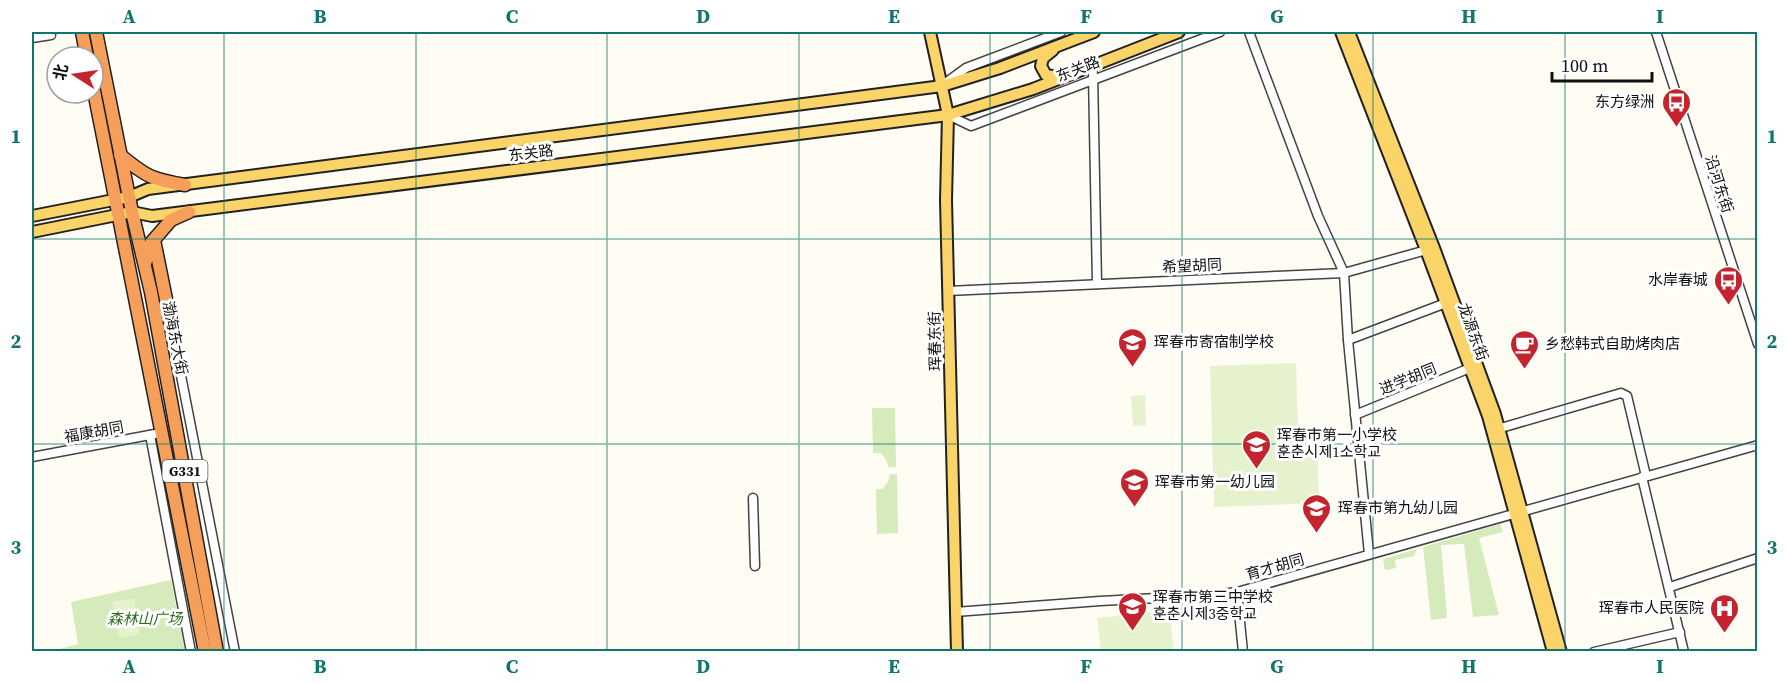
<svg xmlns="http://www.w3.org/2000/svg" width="1789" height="683" font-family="'Source Serif 4','Noto Sans SC','Noto Sans KR',serif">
<rect width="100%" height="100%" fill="#fffcf3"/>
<g fill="#d5ebbb">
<polygon points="872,408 895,408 896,467 889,467 886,460 881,453 873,453"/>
<polygon points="890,474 897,474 898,533 877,534 876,489 882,489 888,482"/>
<polygon points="1500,524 1503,532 1479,538 1499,615 1473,617 1464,544 1441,545 1447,618 1431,620 1423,547"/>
<polygon points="1417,549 1414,556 1395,560 1396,568 1385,570 1383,559"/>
<polygon points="171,580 185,651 49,652 78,644 71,602"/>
</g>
<g fill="#e6f2cd">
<polygon points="1296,363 1298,433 1317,433 1319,501 1301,501 1300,504 1214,507 1210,366"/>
<polygon points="1145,395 1146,425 1133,426 1131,396"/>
<polygon points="134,598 140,634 119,638 112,602"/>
<polygon points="1169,610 1174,651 1101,651 1097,618"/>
</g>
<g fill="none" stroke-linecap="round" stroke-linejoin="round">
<defs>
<g id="minor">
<polyline points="1249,32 1318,216 1344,273 1348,340 1369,554"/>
<polyline points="1656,32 1758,344"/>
<polyline points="32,38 51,35"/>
<polyline points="1093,74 1097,284"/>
<polyline points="944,84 966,68 1061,32"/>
<polyline points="948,115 971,126 1220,32"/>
<polyline points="948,291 1344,273 1430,249"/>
<polyline points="168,309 235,652"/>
<polyline points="1348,340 1446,303"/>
<polyline points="1355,415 1470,368"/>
<polyline points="1494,430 1621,393 1627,396 1646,476"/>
<polyline points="150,435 191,652"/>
<polyline points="32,457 155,434"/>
<polyline points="1642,477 1684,652"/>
<polyline points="753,498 755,566"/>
<polyline points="1670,587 1758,558"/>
<polyline points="1237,592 1243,652"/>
<polyline points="955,612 1100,601 1214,595 1237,592 1758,445"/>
<polyline points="1594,652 1680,632"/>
</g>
<g id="major">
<polyline points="930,32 948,115 946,200 957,652"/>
<polyline points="1341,32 1426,250 1488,416 1553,652"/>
<polyline points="1349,32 1434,248 1495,414 1561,652"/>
<polyline points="1053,50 1043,58 1041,66 1046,75 1058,77"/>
<polyline points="32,216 129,197 148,189 942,86 1000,68 1094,32"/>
<polyline points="32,232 132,212 152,216 948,115 1033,89 1179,32"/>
</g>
<g id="highway">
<polyline points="82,32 87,57"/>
<polyline points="96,32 132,212 151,292 217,652"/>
<polyline points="93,86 205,652"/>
<path d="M 120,155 C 147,177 151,179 185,185"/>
<polyline points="154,240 168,309"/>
<polyline points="146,261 151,243 171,220 189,212"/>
</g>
</defs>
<use href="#minor" stroke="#434343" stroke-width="11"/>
<use href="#major" stroke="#212121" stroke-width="14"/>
<use href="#highway" stroke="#212121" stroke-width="15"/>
<use href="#minor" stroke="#fff" stroke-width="8"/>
<use href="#major" stroke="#fad468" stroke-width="10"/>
<use href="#highway" stroke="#f69f5a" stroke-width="12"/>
</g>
<path fill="none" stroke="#0f766e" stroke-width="1.5" stroke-opacity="0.55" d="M 224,32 L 224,652M 416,32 L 416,652M 607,32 L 607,652M 799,32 L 799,652M 990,32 L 990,652M 1182,32 L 1182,652M 1373,32 L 1373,652M 1565,32 L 1565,652M 32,239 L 1758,239M 32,444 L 1758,444"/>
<defs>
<symbol id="bus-pin" viewBox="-11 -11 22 30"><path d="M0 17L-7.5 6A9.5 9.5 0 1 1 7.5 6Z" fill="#c4242e" stroke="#fff"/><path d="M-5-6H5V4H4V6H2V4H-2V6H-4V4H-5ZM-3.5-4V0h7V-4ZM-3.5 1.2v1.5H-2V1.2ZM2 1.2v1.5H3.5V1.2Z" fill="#fff"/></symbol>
<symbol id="school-pin" viewBox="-11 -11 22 30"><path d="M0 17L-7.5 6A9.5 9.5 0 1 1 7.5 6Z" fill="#c4242e" stroke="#fff"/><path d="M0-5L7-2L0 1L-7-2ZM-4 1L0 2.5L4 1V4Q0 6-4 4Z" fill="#fff"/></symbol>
<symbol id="cafe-pin" viewBox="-11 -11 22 30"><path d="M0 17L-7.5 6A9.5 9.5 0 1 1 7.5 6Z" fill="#c4242e" stroke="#fff"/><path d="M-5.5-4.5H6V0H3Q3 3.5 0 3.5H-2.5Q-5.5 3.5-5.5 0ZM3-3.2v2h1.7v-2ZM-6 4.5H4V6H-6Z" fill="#fff"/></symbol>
<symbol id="hospital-pin" viewBox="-11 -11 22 30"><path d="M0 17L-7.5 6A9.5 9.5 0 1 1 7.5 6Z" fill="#c4242e" stroke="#fff"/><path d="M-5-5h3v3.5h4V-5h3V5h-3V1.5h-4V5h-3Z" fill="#fff"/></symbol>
</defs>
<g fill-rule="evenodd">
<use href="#bus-pin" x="1660" y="86" width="33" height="45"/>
<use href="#bus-pin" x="1712" y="264" width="33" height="45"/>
<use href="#school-pin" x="1116" y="326" width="33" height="45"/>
<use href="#cafe-pin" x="1508" y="328" width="33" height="45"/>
<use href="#school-pin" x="1240" y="428" width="33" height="45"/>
<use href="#school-pin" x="1118" y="466" width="33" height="45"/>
<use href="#school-pin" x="1300" y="492" width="33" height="45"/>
<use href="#school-pin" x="1116" y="590" width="33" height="45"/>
<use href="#hospital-pin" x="1708" y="592" width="33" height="45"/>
</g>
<g text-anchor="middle" stroke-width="6" stroke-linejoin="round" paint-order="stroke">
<rect fill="#fff" stroke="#585858" stroke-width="1.5" x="162.5" y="460" width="45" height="22" rx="4.5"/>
<g font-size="14" font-weight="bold" fill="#101010">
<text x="185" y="476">G331</text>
</g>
<g font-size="15" fill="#101010" stroke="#fff">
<text transform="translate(1078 69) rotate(-21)" y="5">东关路</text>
<text transform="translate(531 153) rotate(-7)" y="5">东关路</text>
<text transform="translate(1719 184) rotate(72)" y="5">沿河东街</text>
<text transform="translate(1192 266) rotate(-3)" y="5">希望胡同</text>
<text transform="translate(1473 332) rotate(70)" y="5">龙源东街</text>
<text transform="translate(175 338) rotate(79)" y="5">渤海东大街</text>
<text transform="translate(935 341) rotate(-91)" y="5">珲春东街</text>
<text transform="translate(1408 379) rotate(-22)" y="5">进学胡同</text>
<text transform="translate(94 432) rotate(-10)" y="5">福康胡同</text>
<text transform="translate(1275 567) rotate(-16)" y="5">育才胡同</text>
</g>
<g font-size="15" fill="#101010" stroke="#fff" text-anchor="start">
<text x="1655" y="107" text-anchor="end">东方绿洲</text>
<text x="1708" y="285" text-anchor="end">水岸春城</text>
<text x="1154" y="347">珲春市寄宿制学校</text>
<text x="1545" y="349">乡愁韩式自助烤肉店</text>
<text x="1277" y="440">珲春市第一小学校<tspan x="1277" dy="17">훈춘시제1소학교</tspan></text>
<text x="1155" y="487">珲春市第一幼儿园</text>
<text x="1338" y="513">珲春市第九幼儿园</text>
<text x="1153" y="602">珲春市第三中学校<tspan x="1153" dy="17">훈춘시제3중학교</tspan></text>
<text x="1704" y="613" text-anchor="end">珲春市人民医院</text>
</g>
<g font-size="15" font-style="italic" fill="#2f6a1e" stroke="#fff">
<text x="145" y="624">森林山广场</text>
</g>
</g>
<rect width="1789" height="683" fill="none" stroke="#ffffff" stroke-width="66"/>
<g transform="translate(75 75) rotate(282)"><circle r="28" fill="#ffffff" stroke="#9f9f9f" stroke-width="1.5"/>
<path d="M0-4.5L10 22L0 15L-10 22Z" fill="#c4242e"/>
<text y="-9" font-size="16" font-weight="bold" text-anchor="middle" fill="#101010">北</text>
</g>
<path d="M1552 72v9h100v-9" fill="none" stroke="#101010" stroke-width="3"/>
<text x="1561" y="72" font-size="18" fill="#101010" stroke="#ffffff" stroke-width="4.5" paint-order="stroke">100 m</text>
<rect x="33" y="33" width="1723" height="617" fill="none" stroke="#0f766e" stroke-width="2"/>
<g font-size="20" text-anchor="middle" font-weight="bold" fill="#0f766e">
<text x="129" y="23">A</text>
<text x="320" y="23">B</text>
<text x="512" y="23">C</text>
<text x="703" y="23">D</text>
<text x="894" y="23">E</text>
<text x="1086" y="23">F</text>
<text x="1277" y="23">G</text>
<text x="1469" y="23">H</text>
<text x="1660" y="23">I</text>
<text x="16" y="143">1</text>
<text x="1772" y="143">1</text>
<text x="16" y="348">2</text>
<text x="1772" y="348">2</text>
<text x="16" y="554">3</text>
<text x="1772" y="554">3</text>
<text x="129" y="673">A</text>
<text x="320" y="673">B</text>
<text x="512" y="673">C</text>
<text x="703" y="673">D</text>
<text x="894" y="673">E</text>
<text x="1086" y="673">F</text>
<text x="1277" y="673">G</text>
<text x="1469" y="673">H</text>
<text x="1660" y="673">I</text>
</g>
</svg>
